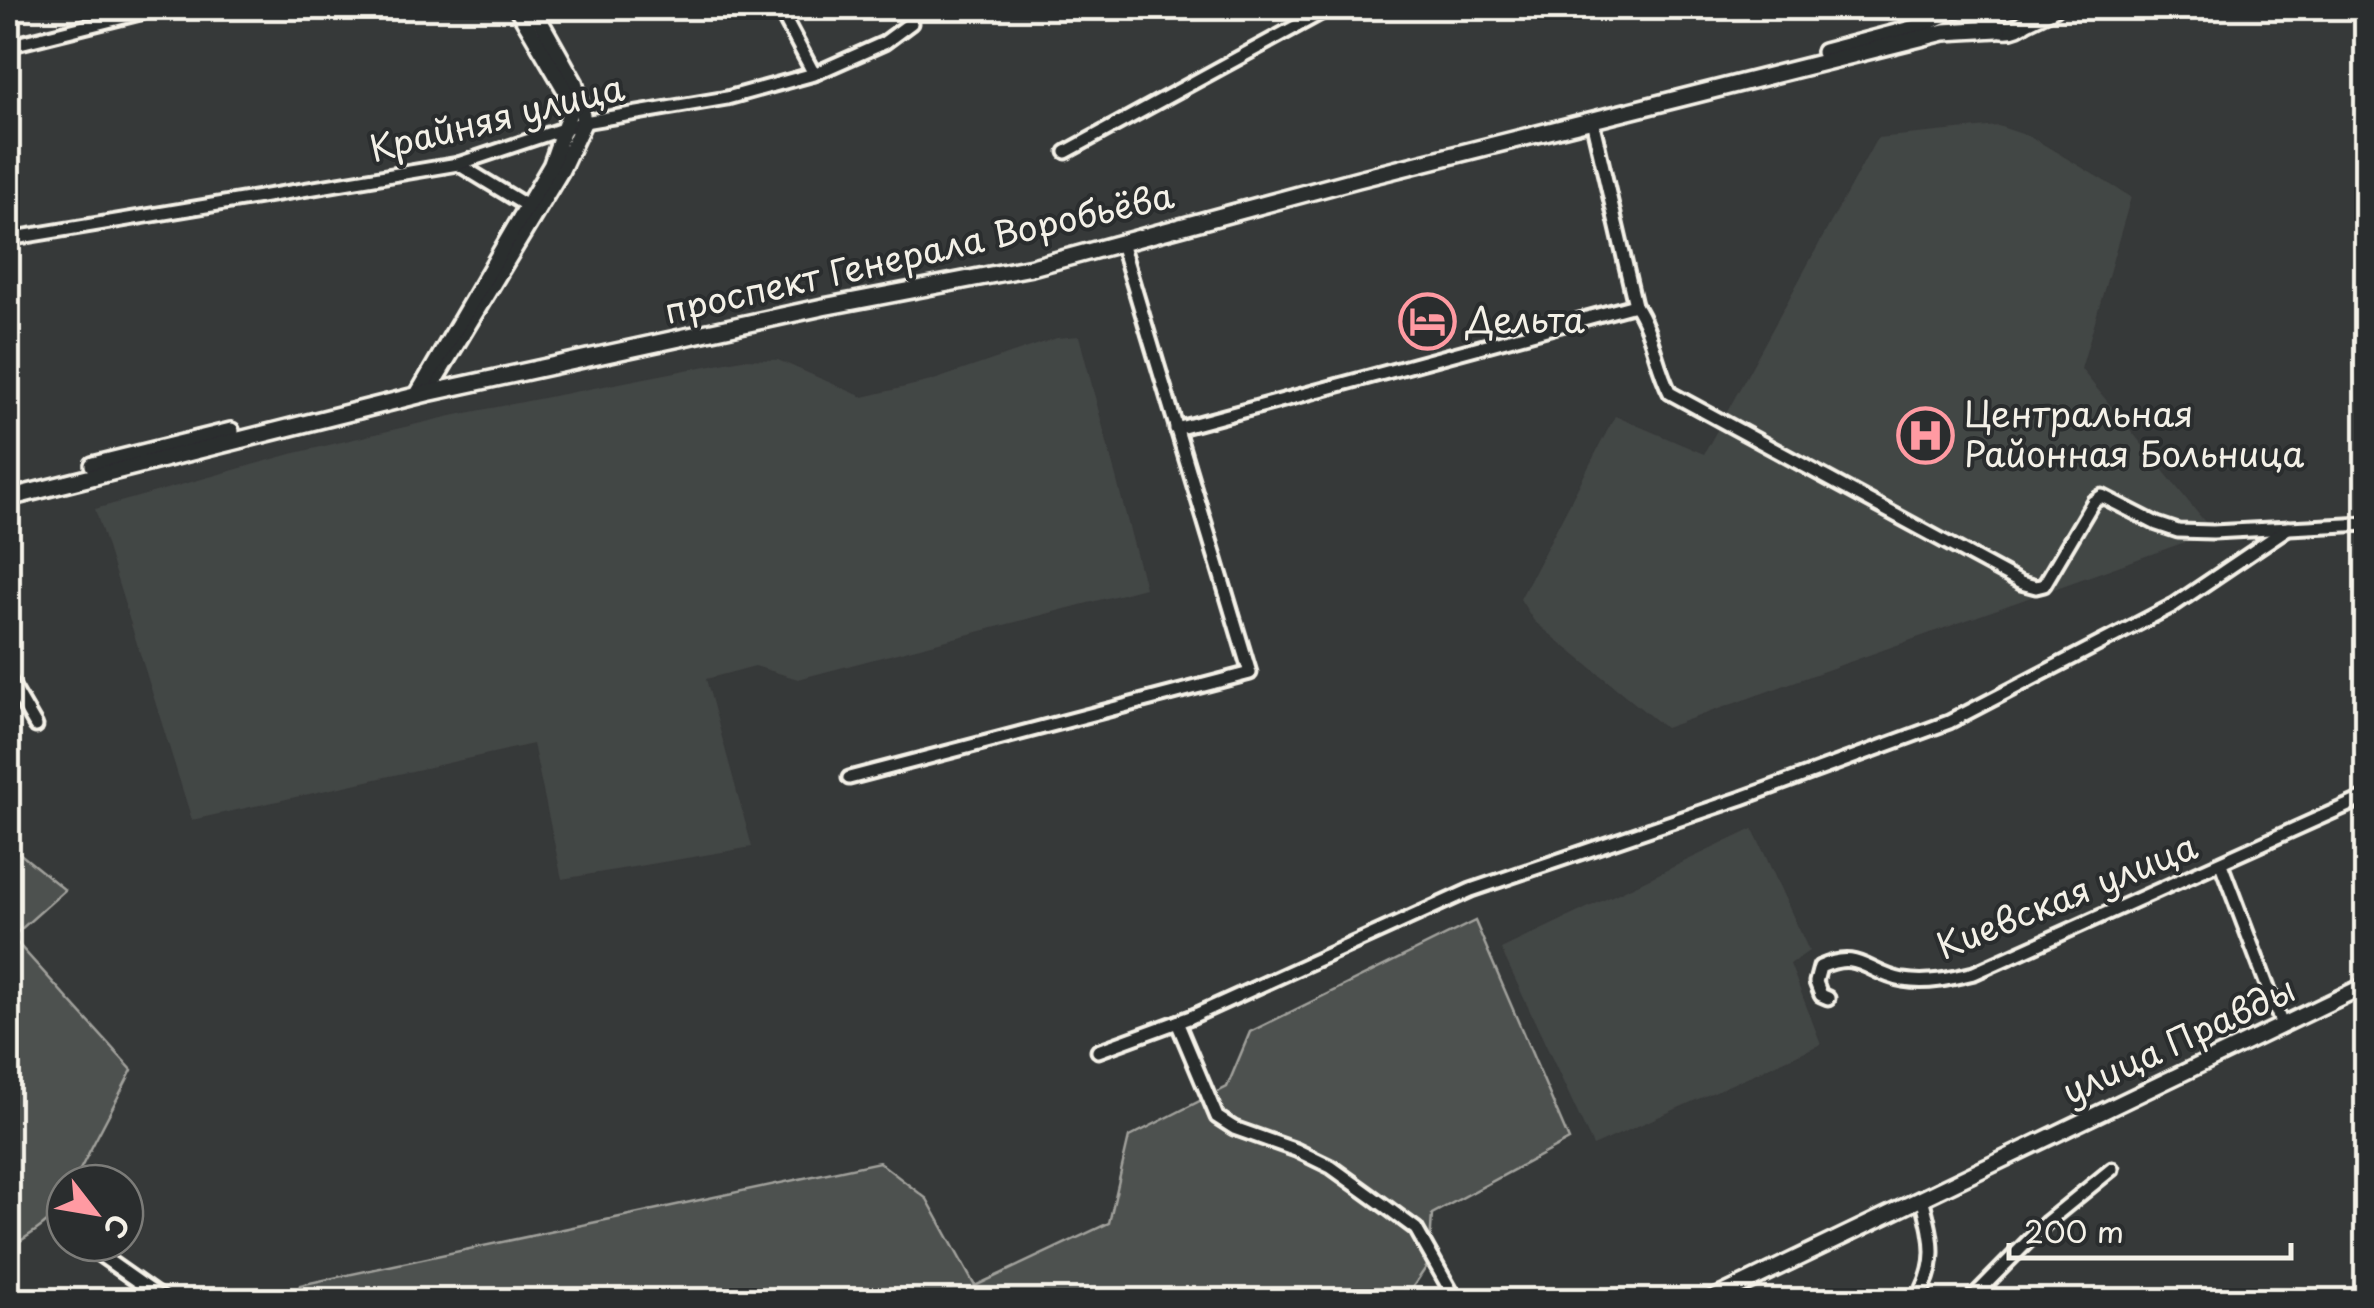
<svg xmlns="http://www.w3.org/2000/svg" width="2374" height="1308" font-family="'Playpen Sans',sans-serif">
<rect width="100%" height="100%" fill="#363939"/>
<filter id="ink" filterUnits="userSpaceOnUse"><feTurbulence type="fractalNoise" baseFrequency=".01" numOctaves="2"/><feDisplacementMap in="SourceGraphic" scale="20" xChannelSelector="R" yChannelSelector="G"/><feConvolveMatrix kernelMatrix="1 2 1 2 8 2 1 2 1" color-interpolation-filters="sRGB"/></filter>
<g filter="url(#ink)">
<g fill="#434645">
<polygon points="1998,126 2031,137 2131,197 2081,369 2213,532 1665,728 1534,621 1520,599 1615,416 1704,454 1877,138"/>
<polygon points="1079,336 1145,588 798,679 755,666 706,679 752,847 562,879 533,744 192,820 95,509 291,454 451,416 742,359 778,360 863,397 931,381 1057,338"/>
<polygon points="1753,829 1809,951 1790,964 1821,1044 1593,1146 1501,949"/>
</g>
<g fill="#4e514f" stroke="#a1a19c" stroke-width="2.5">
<path d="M 8,844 L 65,890 L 12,937 L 132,1070 L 73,1183 L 65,1183 C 65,1219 34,1231 8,1249 Z"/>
<polygon points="1475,921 1569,1140 1432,1214 1429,1263 1404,1300 296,1300 300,1285 879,1162 927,1199 975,1286 1109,1223 1129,1137 1227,1087 1250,1032"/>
</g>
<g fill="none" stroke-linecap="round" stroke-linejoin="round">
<polyline stroke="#a8a7a1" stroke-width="2.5" points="2351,1300 2366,1285"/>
<defs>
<g id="minor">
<polyline points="779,8 814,74"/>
<polyline points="8,46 160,8"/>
<path d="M 1592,120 L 1635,305 C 1653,332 1655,364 1670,393 L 2021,583 L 2036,587 L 2044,585 L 2093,502 L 2102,496 L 2157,524 L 2178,531 L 2213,532 L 2366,524"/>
<polyline points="1066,152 1330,8"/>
<polyline points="458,164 527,206"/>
<polyline points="8,239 458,164 584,122 727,98 814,74 884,43 911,23 909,8"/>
<polyline points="1176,429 1635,305"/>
<polyline points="8,678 36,726"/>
<polyline points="849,778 1250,673 1121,243"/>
<polyline points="2221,864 2282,1025"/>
<path d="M 1828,998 L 1821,995 L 1816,982 L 1820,967 C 1860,949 1866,973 1903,980 C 1928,984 1949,979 1974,973 L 2366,797"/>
<polyline points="1177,1022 1217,1117 1234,1128 1296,1150 1331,1167 1385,1206 1416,1229 1456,1300"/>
<polyline points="1098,1051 1191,1017 1471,890 1742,798 1949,722 2174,605 2288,528"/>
<polyline points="92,1243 100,1255 164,1300"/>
<path d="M 1917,1300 C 1939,1262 1933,1241 1923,1201"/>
<polyline points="1970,1300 2047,1222 2112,1169"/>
</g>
<g id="tertiary">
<polyline points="2026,22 2055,8"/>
<polyline points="427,393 561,171 584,122 575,83 533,8"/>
<polyline points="417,395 551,165 569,114 565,90 517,8"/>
<polyline points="1710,1300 2366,985"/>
</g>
<g id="secondary">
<path d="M 1980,8 L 1992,26 C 2010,34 2027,27 2033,8"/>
<polyline points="1824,52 1915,28 1957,8"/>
<polyline points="93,465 231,431"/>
<polyline points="8,498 427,393 823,307 1032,267 1358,179 1944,32 1998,29"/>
</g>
</defs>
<use href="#minor" stroke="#f4f1e8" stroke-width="19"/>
<use href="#tertiary" stroke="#f4f1e8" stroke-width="21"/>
<use href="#secondary" stroke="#f4f1e8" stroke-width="22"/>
<use href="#minor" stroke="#2a2d2e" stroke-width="11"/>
<use href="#tertiary" stroke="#2a2d2e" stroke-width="14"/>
<use href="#secondary" stroke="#2a2d2e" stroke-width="15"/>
</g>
</g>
<defs>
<symbol id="hotel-ring" viewBox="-11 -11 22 22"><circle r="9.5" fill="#2a2d2e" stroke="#ff9aa2" stroke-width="1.5"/><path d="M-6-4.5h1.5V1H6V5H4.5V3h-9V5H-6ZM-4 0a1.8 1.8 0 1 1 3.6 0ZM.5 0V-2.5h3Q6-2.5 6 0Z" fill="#ff9aa2"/></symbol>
<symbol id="hospital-ring" viewBox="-11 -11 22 22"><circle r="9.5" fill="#2a2d2e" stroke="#ff9aa2" stroke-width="1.5"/><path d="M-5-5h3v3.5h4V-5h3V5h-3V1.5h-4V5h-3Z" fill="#ff9aa2"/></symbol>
</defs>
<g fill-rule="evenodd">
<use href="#hotel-ring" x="1396" y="290" width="63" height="63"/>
<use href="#hospital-ring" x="1894" y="404" width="63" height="63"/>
</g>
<g text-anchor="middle" stroke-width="8" stroke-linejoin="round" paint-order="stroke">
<g font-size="35" fill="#f4f1e8" stroke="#2a2d2e">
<text transform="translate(497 119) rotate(-14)" y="12">Крайняя улица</text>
<text transform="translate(919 254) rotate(-13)" y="12">проспект Генерала Воробьёва</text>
<text transform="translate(2067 897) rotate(-22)" y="12">Киевская улица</text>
<text transform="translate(2179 1041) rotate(-25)" y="12">улица Правды</text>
</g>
<g font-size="35" fill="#f4f1e8" stroke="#2a2d2e" text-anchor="start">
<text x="1466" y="333">Дельта</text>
<text x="1964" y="427">Центральная<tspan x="1964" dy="40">Районная Больница</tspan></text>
</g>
</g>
<rect width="2374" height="1308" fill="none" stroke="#2a2d2e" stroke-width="40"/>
<rect x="20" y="20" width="2334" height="1268" fill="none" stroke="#f4f1e8" stroke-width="4" filter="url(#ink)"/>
<g transform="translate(95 1213) rotate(121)"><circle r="48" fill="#2a2d2e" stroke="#7b7b78" stroke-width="2.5"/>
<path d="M0-8L18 38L0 25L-18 38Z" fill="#ff9aa2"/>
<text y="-15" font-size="28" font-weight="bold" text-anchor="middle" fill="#f4f1e8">С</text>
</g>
<path d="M2009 1243v15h282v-15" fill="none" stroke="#f4f1e8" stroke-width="5"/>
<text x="2024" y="1243" font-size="30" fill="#f4f1e8" stroke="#2a2d2e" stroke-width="8" paint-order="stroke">200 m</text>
</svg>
